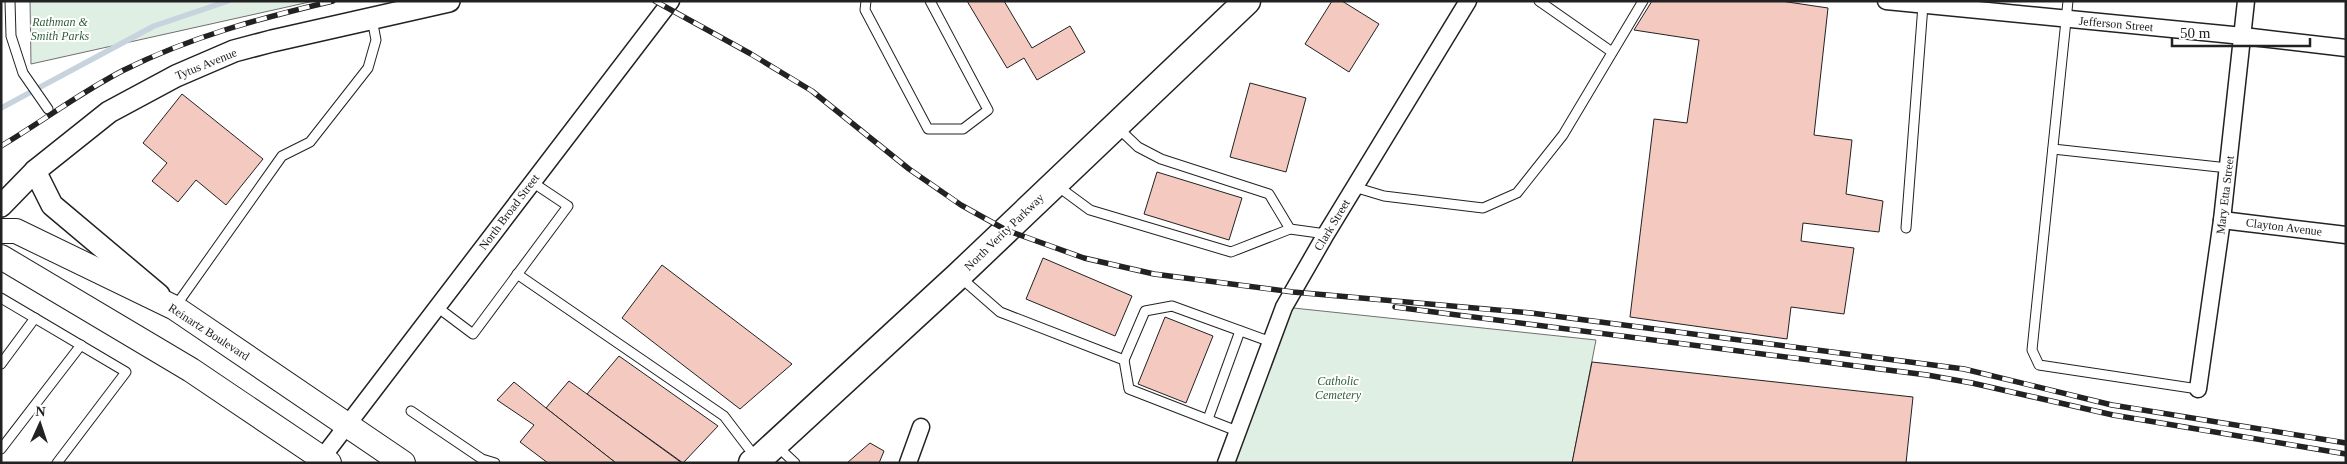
<svg xmlns="http://www.w3.org/2000/svg" width="2347" height="464" font-family="Georgia,serif">
<rect width="100%" height="100%" fill="#fff"/>
<g fill="#e0efe3" stroke="#6f6f6f">
<polygon points="30,1 314,1 31,64"/>
<polygon points="1284,307 1596,340 1572,463 1226,463"/>
</g>
<g fill="none" stroke-linecap="round" stroke-linejoin="round">
<polyline stroke="#c7d3dd" stroke-width="5.5" points="1,108 154,26 228,1"/>
</g>
<g fill="#f3c9c0" stroke="#222">
<polygon points="967,1 1004,1 1032,48 1070,26 1085,52 1037,80 1024,58 1007,68"/>
<polygon points="1332,1 1342,1 1379,24 1349,72 1305,44"/>
<polygon points="1652,1 1781,1 1828,8 1814,135 1852,140 1846,194 1883,201 1879,232 1803,223 1801,241 1854,248 1844,314 1791,307 1787,339 1630,317 1654,119 1687,123 1699,40 1634,30"/>
<polygon points="1250,83 1306,98 1286,172 1230,157"/>
<polygon points="182,94 263,159 226,205 196,180 178,202 152,181 167,163 143,143"/>
<polygon points="1157,172 1242,198 1229,240 1144,214"/>
<polygon points="1043,258 1132,296 1115,336 1026,299"/>
<polygon points="662,265 792,364 740,409 622,318"/>
<polygon points="1165,317 1213,336 1186,403 1138,384"/>
<polygon points="619,356 718,426 683,463 587,394"/>
<polygon points="1592,362 1913,397 1906,463 1572,463"/>
<polygon points="569,381 587,394 682,463 616,463 546,408"/>
<polygon points="514,382 546,408 616,463 548,463 520,442 534,425 497,400"/>
<polygon points="870,443 884,451 879,463 847,463"/>
</g>
<g fill="none" stroke-linecap="round" stroke-linejoin="round">
<defs>
<g id="service">
<polyline points="10,1 11,36 23,73 48,109"/>
<polyline points="866,1 865,10 928,129 963,129 988,110 930,1"/>
<polyline points="1539,1 1612,52"/>
<polyline points="2068,1 2032,350 2039,365 2198,389"/>
<polyline points="1117,127 1138,147 1161,159 1269,194 1290,229"/>
<polyline points="2053,149 2228,168"/>
<polyline points="1056,185 1090,210 1231,252 1290,229 1326,234"/>
<polyline points="1354,187 1384,196 1483,208 1517,193 1563,135 1643,1"/>
<polyline points="1906,228 1923,5"/>
<polyline points="517,274 724,416 756,458"/>
<polyline points="960,277 1000,312 1124,360 1129,389 1237,431"/>
<polyline points="1,298 126,372 57,463"/>
<polyline points="175,307 282,156 310,142 368,68 376,40 372,19"/>
<polyline points="437,307 473,334 568,206 532,182"/>
<polyline points="1124,360 1145,311 1172,306 1271,342"/>
<polyline points="1,364 35,318"/>
<polyline points="411,411 482,459 495,463"/>
<polyline points="1208,419 1240,331"/>
<polyline points="777,446 795,463"/>
<polyline points="1,449 81,345"/>
</g>
<g id="minor">
<polyline points="1886,1 2243,36 2346,48"/>
<polyline points="2222,220 2346,235"/>
<polyline points="2198,389 2222,220 2246,1"/>
<polyline points="322,458 671,1"/>
<polyline points="908,463 921,427"/>
<polyline points="1226,463 1284,307 1326,234 1468,1"/>
</g>
<g id="tertiary">
<polyline points="35,171 52,205 159,295"/>
<polyline points="1,206 35,171 109,112 176,76 234,51 272,41 449,1"/>
</g>
<g id="secondary">
<polyline points="1,231 16,231 175,308 403,463"/>
<polyline points="1,257 191,370 329,463"/>
</g>
<polyline id="primary" points="752,463 758,460 958,276 1247,1"/>
</defs>
<use href="#service" stroke="#222" stroke-width="11"/>
<use href="#minor" stroke="#222" stroke-width="19"/>
<use href="#tertiary" stroke="#222" stroke-width="24"/>
<use href="#secondary" stroke="#222" stroke-width="26"/>
<use href="#primary" stroke="#222" stroke-width="29"/>
<use href="#service" stroke="#fff" stroke-width="9"/>
<use href="#minor" stroke="#fff" stroke-width="16"/>
<use href="#tertiary" stroke="#fff" stroke-width="21"/>
<use href="#secondary" stroke="#fff" stroke-width="24"/>
<use href="#primary" stroke="#fff" stroke-width="26"/>
<defs>
<g id="rail">
<polyline points="655,1 751,54 812,91 909,169 961,205 1006,230 1084,258 1154,274 1293,292 1531,313 1964,369 2112,405 2346,443"/>
<path d="M 1,146 C 43,121 81,92 124,70 C 190,37 261,18 333,1"/>
<polyline points="1395,307 1927,375 1972,383 2113,415 2346,454"/>
</g>
</defs>
<use href="#rail" stroke="#222" stroke-width="5.5"/>
<use href="#rail" stroke="#fff" stroke-width="4" stroke-dasharray="11" stroke-linecap="butt"/>
</g>
<g text-anchor="middle" stroke-width="4" stroke-linejoin="round" paint-order="stroke">
<g font-size="12" font-style="italic" fill="#2f5e38" stroke="#fff">
<text x="60" y="26">Rathman &amp;<tspan x="60" dy="14">Smith Parks</tspan></text>
<text x="1338" y="385">Catholic<tspan x="1338" dy="14">Cemetery</tspan></text>
</g>
<g font-size="12" fill="#222" stroke="#fff">
<text transform="translate(2116 24) rotate(5)" y="4">Jefferson Street</text>
<text transform="translate(206 64) rotate(-22)" y="4">Tytus Avenue</text>
<text transform="translate(2225 195) rotate(-83)" y="4">Mary Etta Street</text>
<text transform="translate(509 212) rotate(-53)" y="4">North Broad Street</text>
<text transform="translate(1332 225) rotate(-59)" y="4">Clark Street</text>
<text transform="translate(2284 227) rotate(7)" y="4">Clayton Avenue</text>
<text transform="translate(1004 232) rotate(-44)" y="4">North Verity Parkway</text>
<text transform="translate(209 332) rotate(33)" y="4">Reinartz Boulevard</text>
</g>
</g>
<rect width="2347" height="464" fill="none" stroke="#222222" stroke-width="5"/>
<g transform="translate(40 424) rotate(3)" stroke="#ffffff" stroke-width="4" paint-order="stroke">
<path d="M0-4L9 19L0 12L-9 19Z" fill="#222222"/>
<text y="-8" font-size="14" font-weight="bold" text-anchor="middle" fill="#222222">N</text>
</g>
<path d="M2172 38v8h138v-8" fill="none" stroke="#222222" stroke-width="2.5"/>
<text x="2180" y="38" font-size="15" fill="#222222" stroke="#ffffff" stroke-width="4" paint-order="stroke">50 m</text>
</svg>
